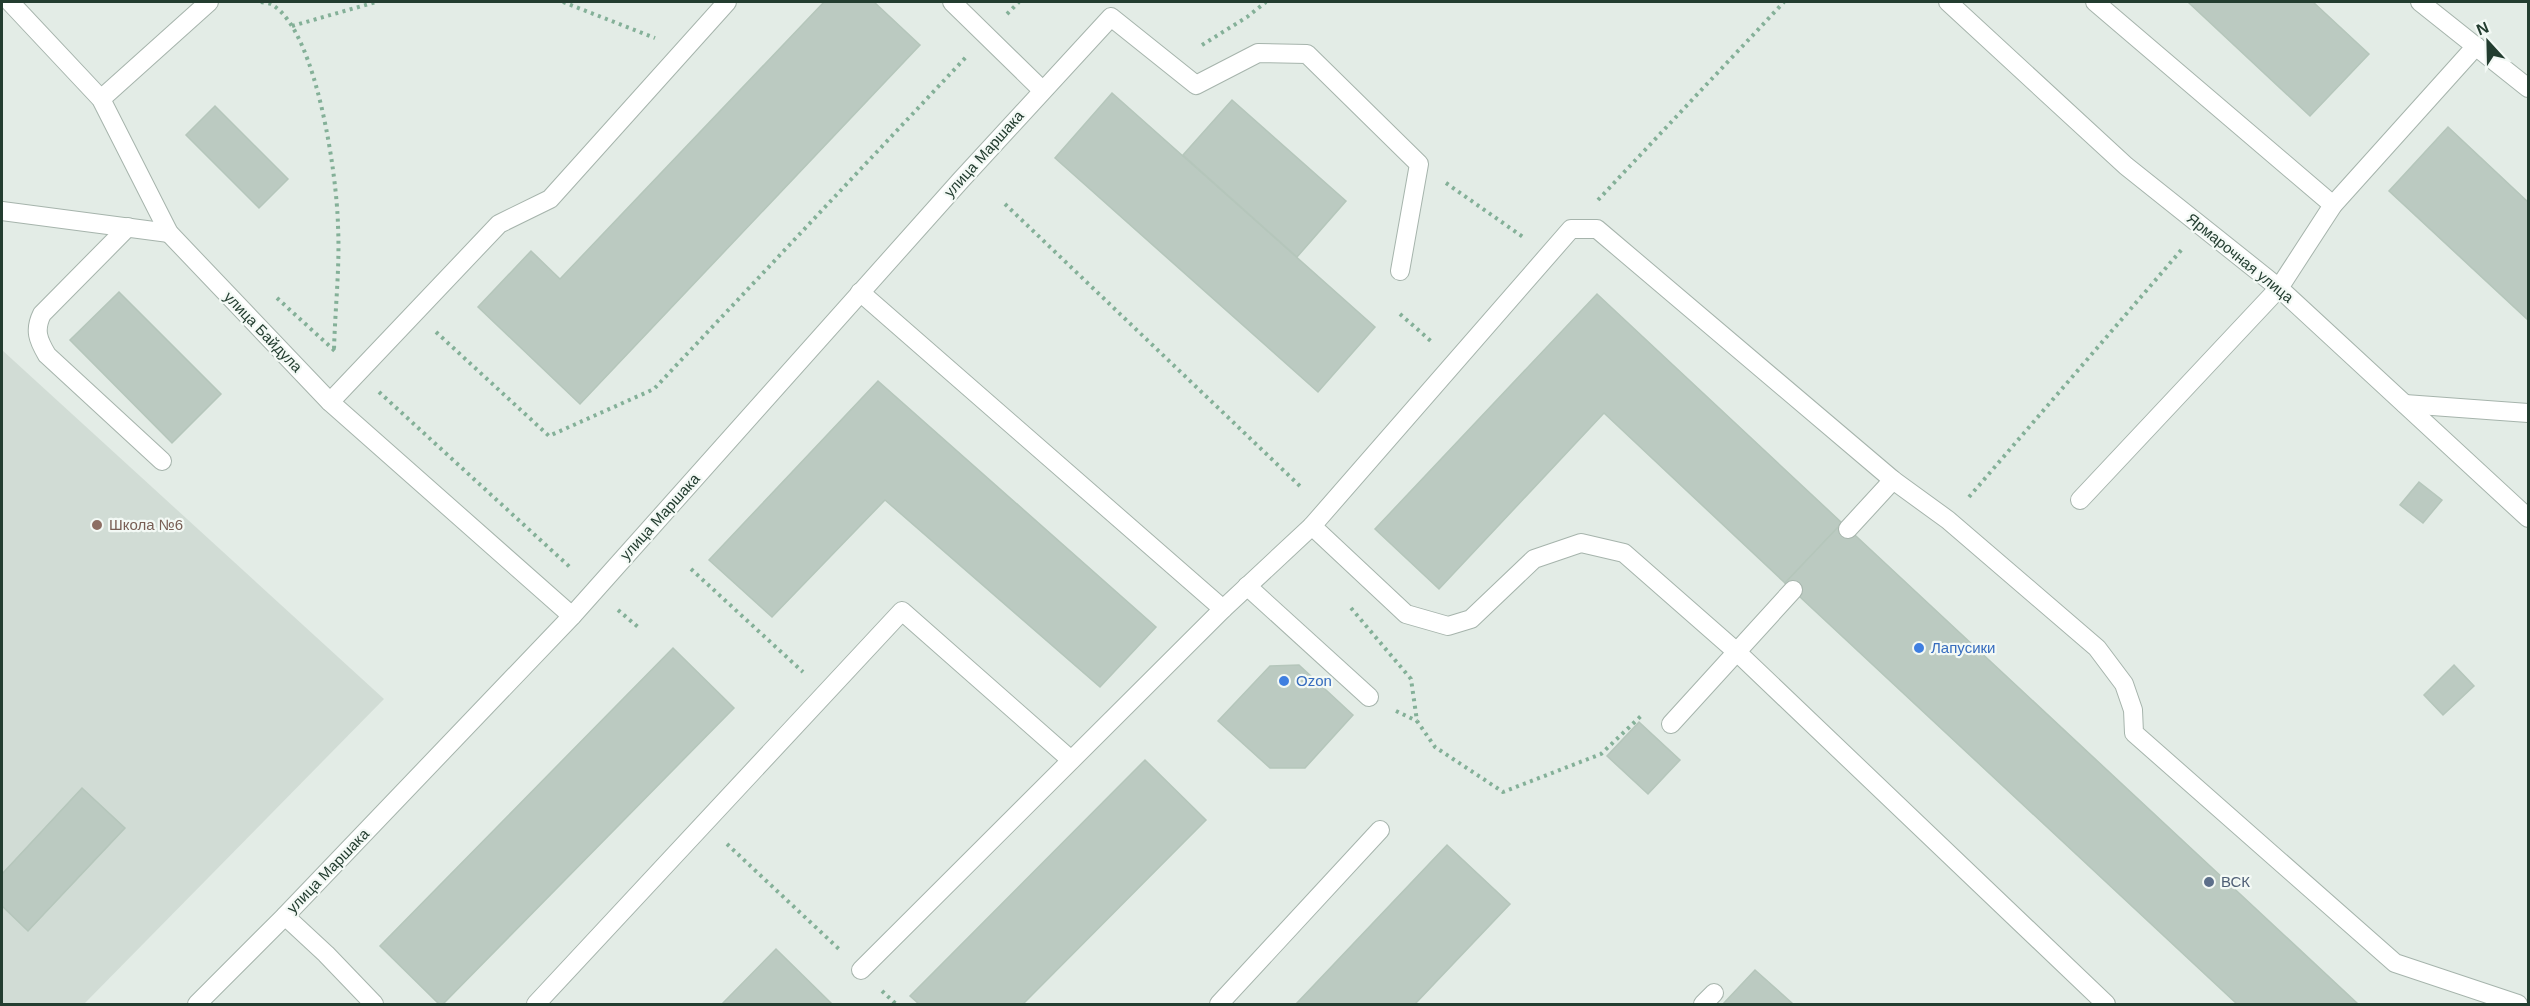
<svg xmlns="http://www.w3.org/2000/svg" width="2530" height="1006" font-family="Helvetica,sans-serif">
<rect width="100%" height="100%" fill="#e3ece6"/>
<polygon fill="#d1dcd5" points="2,350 384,699 84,1004 2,1004"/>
<g fill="#bbcac1" stroke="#b5c6bb" stroke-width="1.5">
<polygon points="824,2 874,2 920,45 580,404 478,307 531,251 560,279"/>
<polygon points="2188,2 2313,2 2369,54 2310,116"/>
<polygon points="1112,93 1375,327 1318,392 1055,158"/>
<polygon points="1232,100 1346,201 1297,257 1183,155"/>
<polygon points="215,106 288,179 259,208 186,135"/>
<polygon points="2448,127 2528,202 2528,320 2389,191"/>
<polygon points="119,292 221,394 172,443 70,340"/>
<polygon points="1597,294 1842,523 1785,583 1604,413 1439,589 1375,529"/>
<polygon points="878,381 1156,627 1100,687 885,500 772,617 709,560"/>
<polygon points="2419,482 2442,500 2423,523 2400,505"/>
<polygon points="1842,523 2358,1004 2237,1004 1785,583"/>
<polygon points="673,648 734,708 443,1004 439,1004 380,946"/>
<polygon points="1299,665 1353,715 1305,768 1270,768 1218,721 1270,666"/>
<polygon points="2454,665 2474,686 2443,715 2424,695"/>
<polygon points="1639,722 1680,760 1648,794 1607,756"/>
<polygon points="1145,760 1206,820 1023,1004 919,1004 910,996"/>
<polygon points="82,788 125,828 28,931 2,906 2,874"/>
<polygon points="1447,845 1510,904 1415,1004 1296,1004"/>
<polygon points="776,949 832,1004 722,1004"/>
<polygon points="1755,970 1793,1004 1723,1004"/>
</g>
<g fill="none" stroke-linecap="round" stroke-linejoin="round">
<defs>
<g id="lane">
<polyline points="952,2 1042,90"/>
<polyline points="2095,2 2333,205"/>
<polyline points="2420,2 2528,88"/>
<polyline points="101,99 209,2"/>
<polyline points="2,211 169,233"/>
<path d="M 128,227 L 42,314 C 34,330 38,340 47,355 L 162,461"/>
<polyline points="860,292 1223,609"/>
<polyline points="330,402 499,224 550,199 727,2"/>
<polyline points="2405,404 2528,413"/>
<polyline points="2080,500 2279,288 2333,205 2476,46"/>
<polyline points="1312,526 1406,614 1448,626 1471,619 1534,559 1581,543 1624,553 1738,653 2106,1004"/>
<polyline points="1848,529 1893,480"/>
<polyline points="1247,586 1369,697"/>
<polyline points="572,616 961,180 1111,17 1196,85 1258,53 1307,54 1419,164 1400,271"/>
<polyline points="1671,724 1793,590"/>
<polyline points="285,916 326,954 374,1004"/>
<polyline points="861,970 1223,609 1312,526 1571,229 1597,229 1893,480 1948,520 2097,648 2124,684 2133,710 2134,733 2395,963 2518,1004"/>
<polyline points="536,1004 902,611 1071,760"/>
<polyline points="1219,1004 1380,830"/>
<polyline points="1703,1004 1714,993"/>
</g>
<g id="street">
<polyline points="10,2 101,99 169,233 330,402 572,616 285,916 197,1004"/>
<polyline points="1948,2 2126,166 2279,288 2528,518"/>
</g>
</defs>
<use href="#lane" stroke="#a6b4ac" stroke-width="20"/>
<use href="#street" stroke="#a6b4ac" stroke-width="20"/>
<g stroke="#84b098" stroke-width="4" stroke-dasharray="3 4.5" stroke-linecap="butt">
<path d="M 261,2 C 265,3 271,3 274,6 C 317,35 337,176 338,226 C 340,267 335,309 334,350"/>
<polyline points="563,2 655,38"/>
<polyline points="1007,14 1019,2"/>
<polyline points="292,26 376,2"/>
<polyline points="1202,45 1247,17 1266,2"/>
<polyline points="1446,183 1523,237"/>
<polyline points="1598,200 1784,2"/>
<polyline points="1005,204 1303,489"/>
<polyline points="277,298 336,352"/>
<polyline points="1400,314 1432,342"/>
<polyline points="436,332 549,436 654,389 967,56"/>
<polyline points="379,392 572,569"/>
<polyline points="1969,497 2183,248"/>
<polyline points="691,569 803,672"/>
<polyline points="1351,608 1411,679 1417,721 1435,747 1503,792 1601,754 1641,716"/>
<polyline points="618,610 638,627"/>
<polyline points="1396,711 1417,721"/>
<polyline points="727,844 840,950"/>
<polyline points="882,991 896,1004"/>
</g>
<use href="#lane" stroke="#fff" stroke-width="18"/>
<use href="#street" stroke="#fff" stroke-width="18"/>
</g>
<circle fill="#8d6e63" stroke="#f3f9f5" stroke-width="2" cx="97" cy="525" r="6"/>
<g fill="#3f7fe0" stroke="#f3f9f5" stroke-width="2">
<circle cx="1919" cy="648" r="6"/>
<circle cx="1284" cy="681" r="6"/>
</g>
<circle fill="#5c6f8a" stroke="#f3f9f5" stroke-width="2" cx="2209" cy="882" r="6"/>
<g text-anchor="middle" stroke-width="4.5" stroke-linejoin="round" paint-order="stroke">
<g font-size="15" fill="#233d30" stroke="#f3f9f5">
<text transform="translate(984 154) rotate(-48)" y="5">улица Маршака</text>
<text transform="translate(2240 258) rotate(39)" y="5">Ярмарочная улица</text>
<text transform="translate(263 332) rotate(46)" y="5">улица Байдула</text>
<text transform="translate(660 517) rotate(-48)" y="5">улица Маршака</text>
<text transform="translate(328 871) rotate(-46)" y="5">улица Маршака</text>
</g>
<g font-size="15" fill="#785e54" stroke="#f3f9f5" text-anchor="start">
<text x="109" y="530">Школа №6</text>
</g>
<g font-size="15" fill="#366cbe" stroke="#f3f9f5" text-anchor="start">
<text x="1931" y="653">Лапусики</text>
<text x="1296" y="686">Ozon</text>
</g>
<g font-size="15" fill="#4e5e75" stroke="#f3f9f5" text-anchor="start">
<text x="2221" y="887">ВСК</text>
</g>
</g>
<rect width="2530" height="1006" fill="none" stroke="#233d30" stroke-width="6"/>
<g transform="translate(2488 42) rotate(338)" stroke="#f3f9f5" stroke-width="4.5" paint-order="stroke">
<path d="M0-4.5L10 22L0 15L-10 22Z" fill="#233d30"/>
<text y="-9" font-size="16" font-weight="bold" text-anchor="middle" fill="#233d30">N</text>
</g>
</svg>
